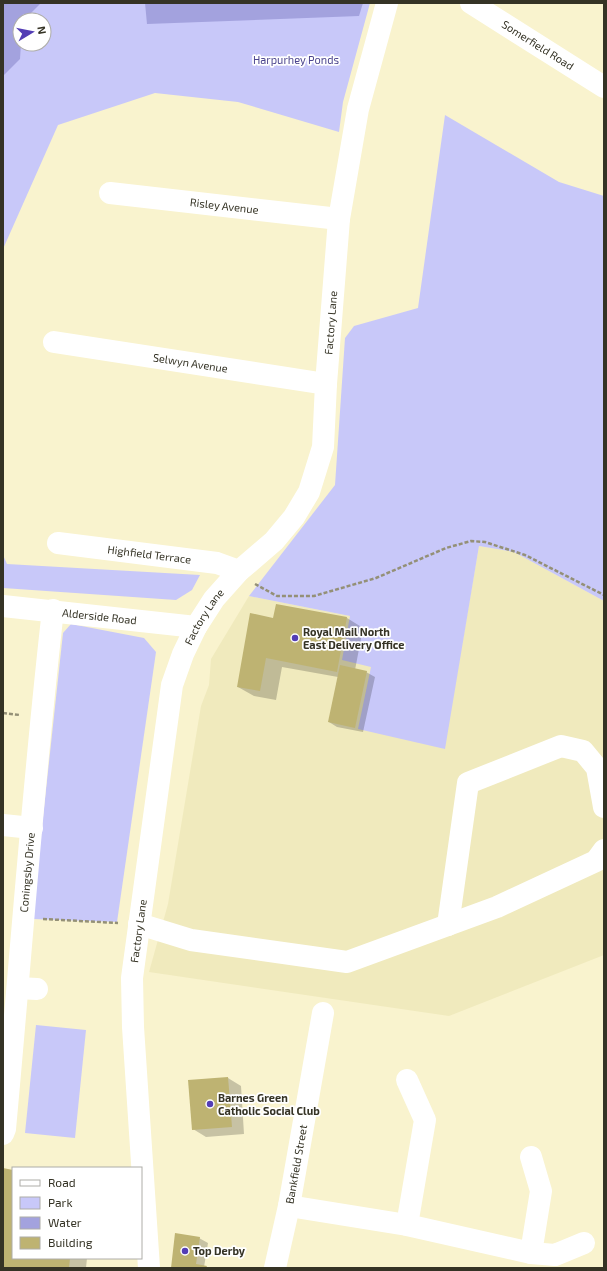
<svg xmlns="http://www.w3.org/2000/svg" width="607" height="1271" font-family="'Exo 2',sans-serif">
<rect width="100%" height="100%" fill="#f9f3ce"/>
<polygon fill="#f0eabd" points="479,546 514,552 604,601 604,955 449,1016 149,972 168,904 201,706 209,685 211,659 249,596 350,616 371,667 444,749"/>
<g fill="#c8c8f9" fill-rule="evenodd">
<path d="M 3,3 L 370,3 L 343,102 L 339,132 L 238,102 L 155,93 L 58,125 L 3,249 ZM 20,20 L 44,20 L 44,44 L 20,44 Z"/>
<polygon points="445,115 559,182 604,196 604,601 514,552 479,546 445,749 358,729 371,667 342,660 350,616 249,596 335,485 345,338 354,326 418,308"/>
<polygon points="3,555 7,564 200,575 192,590 176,600 3,588"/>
<polygon points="71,624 144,638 156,652 117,922 32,919 63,633"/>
<polygon points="36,1025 86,1030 75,1138 25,1133"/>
</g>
<g fill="#a3a2de">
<polygon points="3,3 41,3 24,20 20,20 20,44 21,44 20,59 4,75"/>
<polygon points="145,3 363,3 359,16 147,24"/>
</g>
<g fill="#0003">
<polygon points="277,605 347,618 363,628 355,670 366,672 375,677 363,732 337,727 329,722 338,677 282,667 276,700 254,696 238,687 274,619"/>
<polygon points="228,1078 241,1086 244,1134 206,1137 193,1129"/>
<polygon points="3,1169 13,1171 13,1258 87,1258 86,1268 3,1268"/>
<polygon points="199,1238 208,1243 204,1267 208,1268 172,1268"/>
</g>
<g fill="#beb372">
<polygon points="276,604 347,617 337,672 266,658 260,691 237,687 250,613 273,618"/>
<polygon points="340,665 367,671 355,728 328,722"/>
<polygon points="228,1077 232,1127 192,1130 188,1080"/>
<polygon points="3,1168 13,1170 13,1258 70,1258 69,1268 3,1268"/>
<polygon points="175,1233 200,1237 196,1264 207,1266 206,1268 171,1268"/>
</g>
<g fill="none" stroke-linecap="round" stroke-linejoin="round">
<g stroke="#949077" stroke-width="2.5" stroke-dasharray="4 2" stroke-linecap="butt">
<polyline points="255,584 277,596 314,596 376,578 446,548 471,541 485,542 525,555 604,595"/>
<polyline points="3,713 20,715"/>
<polyline points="43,919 118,923"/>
</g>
<g stroke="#fff" stroke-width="22">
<path id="s1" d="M 471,3 L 604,87"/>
<path id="s2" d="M 110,193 L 339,219"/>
<path id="s3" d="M 54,342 L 326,384"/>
<path id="s4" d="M 58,543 L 217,563 L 239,571"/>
<path id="s5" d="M 3,606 L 196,627"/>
<polyline points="3,825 32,828"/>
<polyline points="139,924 191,940 347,962 497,907 596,861 604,850"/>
<polyline points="448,925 468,783 561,746 583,751 597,768 604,807"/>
<polyline points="18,988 37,989"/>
<polyline points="407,1080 425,1120 407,1225"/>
<path id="s6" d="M 3,1134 L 5,1129 C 21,956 33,783 53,610"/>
<polyline points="289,1206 407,1225 531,1253 541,1191 531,1157"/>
<polyline points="531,1253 555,1255 584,1243"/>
<path id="s7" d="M 149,1268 L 133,1027 L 132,978 L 172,685 L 183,654 L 196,627 L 214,599 L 239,571 L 274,541 L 294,517 L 309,492 L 323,447 L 326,384 L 339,219 L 358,109 L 387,3"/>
<path id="s8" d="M 275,1268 L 289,1206 L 323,1013"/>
</g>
</g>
<g fill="#533db5" stroke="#fff" stroke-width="1.5">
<circle cx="295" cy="638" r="4"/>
<circle cx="210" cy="1104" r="4"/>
<circle cx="185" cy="1251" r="4"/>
</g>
<g text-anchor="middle" stroke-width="3.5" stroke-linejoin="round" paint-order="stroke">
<g font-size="11" fill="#353325" stroke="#fff">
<text dy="4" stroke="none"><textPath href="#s1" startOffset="79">Somerfield Road</textPath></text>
<text dy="4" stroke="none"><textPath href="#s2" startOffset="115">Risley Avenue</textPath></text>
<text dy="4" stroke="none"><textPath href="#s7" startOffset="998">Factory Lane</textPath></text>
<text dy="4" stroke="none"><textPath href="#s3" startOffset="138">Selwyn Avenue</textPath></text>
<text dy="4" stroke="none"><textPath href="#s4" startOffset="92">Highfield Terrace</textPath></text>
<text dy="4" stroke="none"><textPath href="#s5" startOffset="97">Alderside Road</textPath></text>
<text dy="4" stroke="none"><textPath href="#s7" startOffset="662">Factory Lane</textPath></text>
<text dy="4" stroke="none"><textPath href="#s6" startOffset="263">Coningsby Drive</textPath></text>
<text dy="4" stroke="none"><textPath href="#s7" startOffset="338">Factory Lane</textPath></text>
<text dy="4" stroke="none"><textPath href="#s8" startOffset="106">Bankfield Street</textPath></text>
</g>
<g font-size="11" fill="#4c458e" stroke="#fff">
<text x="296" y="64">Harpurhey Ponds</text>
</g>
<g font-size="11" font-weight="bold" fill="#353325" stroke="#fff" text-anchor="start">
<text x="303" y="636">Royal Mail North<tspan x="303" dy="13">East Delivery Office</tspan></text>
<text x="218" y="1102">Barnes Green<tspan x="218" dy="13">Catholic Social Club</tspan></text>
<text x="193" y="1255">Top Derby</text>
</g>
</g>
<rect width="607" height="1271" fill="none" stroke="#353325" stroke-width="8"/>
<rect x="12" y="1167" width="130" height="92" fill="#ffffff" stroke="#aeada8"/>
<rect x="20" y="1180" width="20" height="6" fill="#ffffff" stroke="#aeada8"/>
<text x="48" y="1187" font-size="12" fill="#353325">Road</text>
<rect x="20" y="1197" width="20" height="12" fill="#c8c8f9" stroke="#aeada8"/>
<text x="48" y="1207" font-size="12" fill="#353325">Park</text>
<rect x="20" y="1217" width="20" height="12" fill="#a3a2de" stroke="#aeada8"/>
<text x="48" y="1227" font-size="12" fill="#353325">Water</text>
<rect x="20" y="1237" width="20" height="12" fill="#beb372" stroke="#aeada8"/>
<text x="48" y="1247" font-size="12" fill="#353325">Building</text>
<g transform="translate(32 32) rotate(80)"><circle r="19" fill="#ffffff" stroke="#aeada8"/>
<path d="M0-3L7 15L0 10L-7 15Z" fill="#533db5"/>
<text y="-6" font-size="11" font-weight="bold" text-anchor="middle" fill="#353325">N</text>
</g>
</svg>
